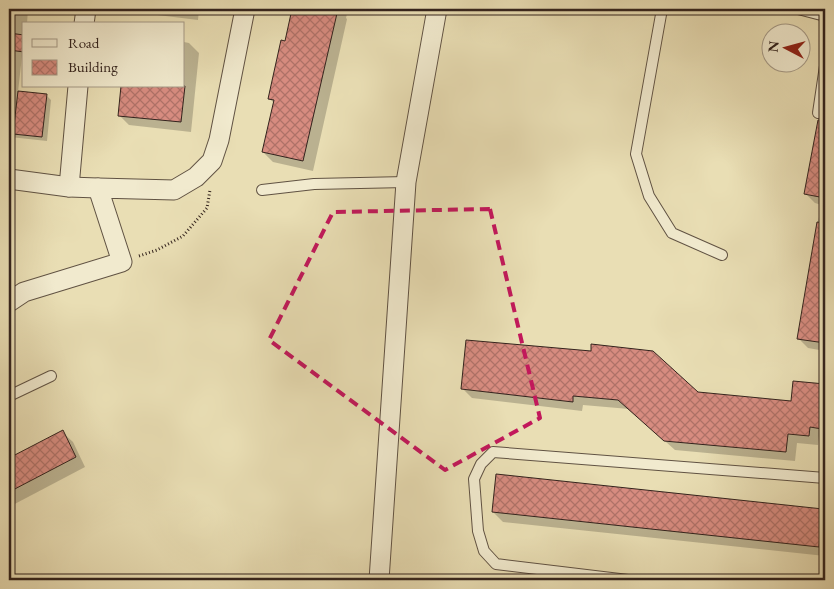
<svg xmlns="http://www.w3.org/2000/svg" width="834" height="589" font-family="'EB Garamond',serif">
<defs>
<pattern id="building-cross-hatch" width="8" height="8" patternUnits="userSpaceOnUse" patternTransform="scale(1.25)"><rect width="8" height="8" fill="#d78c80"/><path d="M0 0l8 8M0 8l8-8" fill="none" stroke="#af7268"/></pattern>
</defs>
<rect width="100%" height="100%" fill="#e9deb4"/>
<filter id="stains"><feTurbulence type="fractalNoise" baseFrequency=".004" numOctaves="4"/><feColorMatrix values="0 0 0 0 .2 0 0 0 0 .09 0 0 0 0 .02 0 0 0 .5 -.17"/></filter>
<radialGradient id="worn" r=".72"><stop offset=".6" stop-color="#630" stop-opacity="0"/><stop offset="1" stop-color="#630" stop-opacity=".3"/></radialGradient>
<g fill="#0003">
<polygon points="9,9 28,9 27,24 24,24 24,56 22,56 18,92 46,95 51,100 47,141 10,137 9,145"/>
<polygon points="122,9 199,9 198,20 125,11"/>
<polygon points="293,9 348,9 346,18 347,19 313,171 273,162 263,152 274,103 269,98 286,43"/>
<polygon points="184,42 189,43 199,53 191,132 129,125 119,115 184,86"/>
<polygon points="825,116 825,206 815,203 805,193 819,121 824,119"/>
<polygon points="819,217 825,218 825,351 808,348 798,338"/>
<polygon points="794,382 825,385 825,437 819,436 818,445 797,443 795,461 675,450 629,409 583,405 582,411 472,398 463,389 698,394 792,402"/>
<polygon points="62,432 73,442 85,467 9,507 9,460"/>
<polygon points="822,510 825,513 825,556 503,522 493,512"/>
</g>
<g fill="url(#building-cross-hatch)" stroke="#33231d">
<polygon points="292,9 338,9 303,161 262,152 274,100 268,99 281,40 285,41"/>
<polygon points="9,33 24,35 24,52 9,50"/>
<polygon points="121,86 185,86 181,122 118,116"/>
<polygon points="18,91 47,94 42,137 13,134"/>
<polygon points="818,120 825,120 825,198 804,194"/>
<polygon points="817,222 825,223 825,343 797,339"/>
<polygon points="466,340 591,351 591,344 653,351 698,392 791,401 793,381 825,384 822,429 810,427 809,436 788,434 786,452 664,441 618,400 573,396 573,402 461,389"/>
<polygon points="63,430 76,457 9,492 9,458"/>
<polygon points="496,474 823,509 819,547 492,512"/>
</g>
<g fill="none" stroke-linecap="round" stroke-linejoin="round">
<defs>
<g id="service">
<polyline points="662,9 636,154 649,196 672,233 722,255"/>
<polyline points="798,9 825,16"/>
<polyline points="818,113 825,66"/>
<polyline points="262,190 314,184 406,182"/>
<polyline points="9,396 51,376"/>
<polyline points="628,580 496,564 484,551 478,531 474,479 481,464 493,452 825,478"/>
</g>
<g id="minor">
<polyline points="84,24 86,9"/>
<polyline points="9,179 69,187 98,188"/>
<polyline points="69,187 78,86"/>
<polyline points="9,302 24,292 122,262 98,188 174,190 196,177 212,161 219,140 245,9"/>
<polyline points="379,580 406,182 437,9"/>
</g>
</defs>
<use href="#service" stroke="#605243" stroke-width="12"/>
<use href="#minor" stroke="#605243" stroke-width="21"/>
<polyline stroke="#33231d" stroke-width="3" stroke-dasharray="1 2.5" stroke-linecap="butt" points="139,256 157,250 183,236 207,208 210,190"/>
<use href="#service" stroke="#f1eace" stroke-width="10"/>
<use href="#minor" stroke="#f1eace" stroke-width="19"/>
</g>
<path fill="none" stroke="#c2185b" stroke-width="4" stroke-dasharray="10 6" stroke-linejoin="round" d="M 490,209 L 540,418 L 445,470 L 269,340 L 333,212 Z"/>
<rect width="834" height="589" fill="none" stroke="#e9deb4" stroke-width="30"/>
<rect x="10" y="10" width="814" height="569" fill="none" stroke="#33231d" stroke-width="2.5"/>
<rect x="15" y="15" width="804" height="559" fill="none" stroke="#33231d"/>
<rect x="22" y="22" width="162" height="65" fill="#f1eace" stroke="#a59a87"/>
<rect x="32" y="39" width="25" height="8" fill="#f1eace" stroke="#a59a87"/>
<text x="68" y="48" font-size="15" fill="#33231d">Road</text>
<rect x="32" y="60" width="25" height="15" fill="url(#building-cross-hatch)" stroke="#a59a87"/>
<text x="68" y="72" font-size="15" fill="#33231d">Building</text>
<g transform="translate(786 48) rotate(276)"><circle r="24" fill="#f1eace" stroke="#a59a87"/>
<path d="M0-4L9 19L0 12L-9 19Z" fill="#8f2418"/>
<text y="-8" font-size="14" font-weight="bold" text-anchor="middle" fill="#33231d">N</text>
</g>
<rect width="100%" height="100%" filter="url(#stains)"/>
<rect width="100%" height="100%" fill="url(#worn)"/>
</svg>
